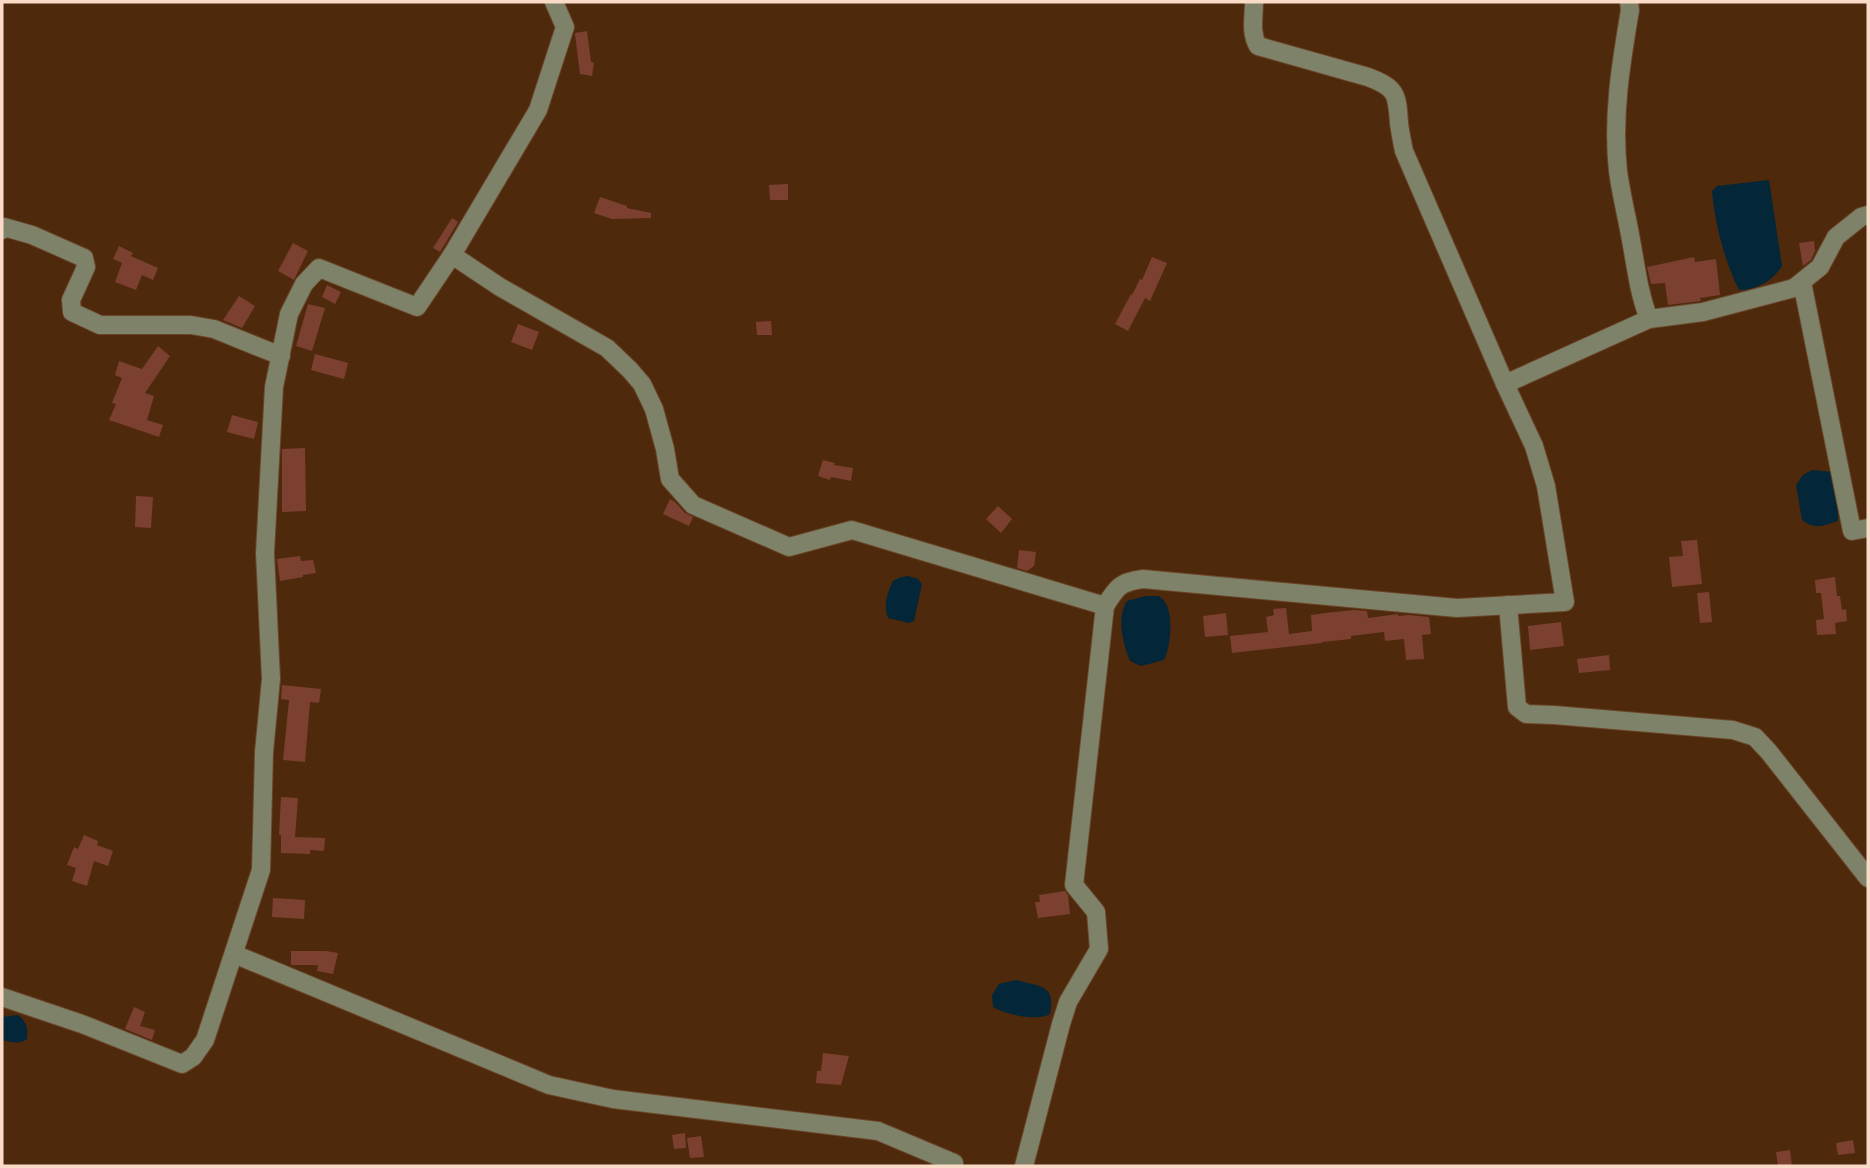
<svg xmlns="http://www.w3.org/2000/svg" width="1870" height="1168" font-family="Raleway,sans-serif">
<rect width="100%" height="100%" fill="#4e290b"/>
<g fill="#032638">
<path d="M 1769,180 L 1782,266 C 1773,280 1757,290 1739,290 C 1724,260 1715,224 1712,191 L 1717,186 Z"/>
<path d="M 1812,470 L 1833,472 L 1839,503 L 1838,521 C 1823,526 1815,530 1802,520 L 1796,485 L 1803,475 Z"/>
<path d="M 908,576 L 918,579 L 922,584 L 914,621 L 909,623 L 888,618 C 883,605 887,593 893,581 L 901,577 Z"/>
<path d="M 1146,596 C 1148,596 1156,596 1158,596 C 1176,603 1171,647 1164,660 L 1141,666 L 1130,661 C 1123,643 1116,618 1127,601 Z"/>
<path d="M 1016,980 C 1040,987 1056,984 1050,1014 C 1037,1022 1005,1014 993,1007 L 992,995 L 999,984 Z"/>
<path d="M 18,1015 C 27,1023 28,1027 27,1039 C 19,1045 11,1042 2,1040 L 2,1017 Z"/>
</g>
<g fill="#7c4031">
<polygon points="587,31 591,62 594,63 592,76 580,74 575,34 575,33"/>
<polygon points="788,184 788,200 770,200 769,185"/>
<polygon points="600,197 627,206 627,208 651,213 651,218 612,219 594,213"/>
<polygon points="452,218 458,222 440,252 433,248"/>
<polygon points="1814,241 1815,251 1811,260 1803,266 1799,243"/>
<polygon points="293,243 308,251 294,280 278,271"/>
<polygon points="119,246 133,253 131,256 158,268 153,280 142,275 136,290 115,282 122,263 113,259"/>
<polygon points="1152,257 1167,263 1150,301 1145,298 1128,331 1115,324 1131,294 1132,295 1140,279 1142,280"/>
<polygon points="1694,257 1695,262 1716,259 1720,295 1700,298 1701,301 1668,305 1665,283 1651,284 1647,267"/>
<polygon points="327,285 341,292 335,304 322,297"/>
<polygon points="239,296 255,306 242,328 223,320"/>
<polygon points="308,304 325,308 312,351 296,346"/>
<polygon points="771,321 772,335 757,335 756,322"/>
<polygon points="518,324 539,332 532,350 511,342"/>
<polygon points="158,346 170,356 145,393 154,396 147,420 163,425 159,437 109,420 116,404 112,403 122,378 115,375 119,361 142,369"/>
<polygon points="315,354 348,363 344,379 311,370"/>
<polygon points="232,415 258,422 254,439 227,432"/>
<polygon points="305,448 306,511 282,512 282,449"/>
<polygon points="823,460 835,463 834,465 853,468 851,481 831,477 830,480 818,476"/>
<polygon points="136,496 153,497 151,528 135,527"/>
<polygon points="670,499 675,502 685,513 693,517 689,526 663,514"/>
<polygon points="998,506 1012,519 1001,533 986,519"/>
<polygon points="1697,540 1702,584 1672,587 1669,557 1683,556 1681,541"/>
<polygon points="1019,550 1036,552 1034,566 1027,571 1017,568"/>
<polygon points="300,556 301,561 313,560 316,573 303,575 303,577 280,581 277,559"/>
<polygon points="1835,577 1837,596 1840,596 1842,610 1846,609 1847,621 1835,623 1836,634 1817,635 1816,620 1824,619 1821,593 1816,593 1815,580"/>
<polygon points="1709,592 1712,622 1700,623 1697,593"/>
<polygon points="1286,608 1289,634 1312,631 1311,615 1325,613 1354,610 1367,611 1368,618 1398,614 1398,616 1409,615 1429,617 1431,634 1422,635 1424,659 1406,660 1404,639 1385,641 1384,632 1351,636 1351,639 1322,642 1322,643 1232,653 1230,636 1268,632 1266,617 1274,615 1273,609"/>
<polygon points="1226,613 1228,635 1205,637 1203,616"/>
<polygon points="1561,622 1564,646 1530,650 1528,626"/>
<polygon points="1609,655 1610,670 1579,673 1577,659"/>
<polygon points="282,685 321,689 319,703 310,702 305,762 283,760 289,700 281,699"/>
<polygon points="281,797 298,798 295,837 325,838 324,851 310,850 310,854 281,853 281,835 279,835"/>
<polygon points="84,835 98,841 97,845 113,851 108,866 94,861 87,886 72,881 76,868 67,865 74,847 78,849"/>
<polygon points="1065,891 1068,895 1070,914 1038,918 1035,902 1040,902 1039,895"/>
<polygon points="273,898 305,900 304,919 272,917"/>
<polygon points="291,951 326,951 338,953 333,974 317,971 318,965 291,965"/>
<polygon points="134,1007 145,1012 140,1026 155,1030 152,1040 125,1029"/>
<polygon points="823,1053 849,1056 841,1085 816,1083 817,1071 821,1071"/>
<polygon points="685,1133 686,1148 674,1149 672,1135"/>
<polygon points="701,1136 704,1157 690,1158 687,1138"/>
<polygon points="1853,1140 1855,1153 1838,1155 1836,1143"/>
<polygon points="1790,1150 1792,1166 1778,1166 1776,1152"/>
</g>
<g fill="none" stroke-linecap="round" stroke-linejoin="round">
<defs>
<g id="minor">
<path d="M 1254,2 C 1254,17 1250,33 1258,46 L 1368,77 C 1397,88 1397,94 1399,123 C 1400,132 1402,141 1404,151 L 1505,384 L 1649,319 L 1703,312 L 1794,288 L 1820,267 L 1836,237 L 1861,217 L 1868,215"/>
<path d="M 1629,2 L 1630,10 C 1621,63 1612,117 1618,171 C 1621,194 1627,217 1631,240 C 1636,267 1639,294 1649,319"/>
<polyline points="2,230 4,227 32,235 84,258 86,267 71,300 72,312 100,325 191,325 214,329 281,356"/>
<polyline points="452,255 500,287 607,348 630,370 642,384 654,409 665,449 670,479 693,505 789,547 852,530 1105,606 1074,885 1096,912 1099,949 1068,1002 1061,1024 1024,1166"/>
<polyline points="1802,282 1852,531 1868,528"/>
<polyline points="1508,605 1517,707 1526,714 1554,715 1733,730 1755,737 1769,752 1868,878"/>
<path d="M 1105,606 C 1117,587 1120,582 1143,579 L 1457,608 L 1565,602 L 1546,486 L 1534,446 L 1505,384"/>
<polyline points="234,954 549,1085 613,1099 878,1131 954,1163"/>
<polyline points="2,997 82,1024 182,1064 193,1057 205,1040 261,870 264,752 271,679 265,553 274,387 289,314 304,284 319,268 417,307 452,255 538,110 565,27 554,2"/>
</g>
</defs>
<use href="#minor" stroke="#6a4529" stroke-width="20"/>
<use href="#minor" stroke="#7e8268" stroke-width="18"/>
</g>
<rect width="1870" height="1168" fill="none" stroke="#fadbc8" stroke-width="7"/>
</svg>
